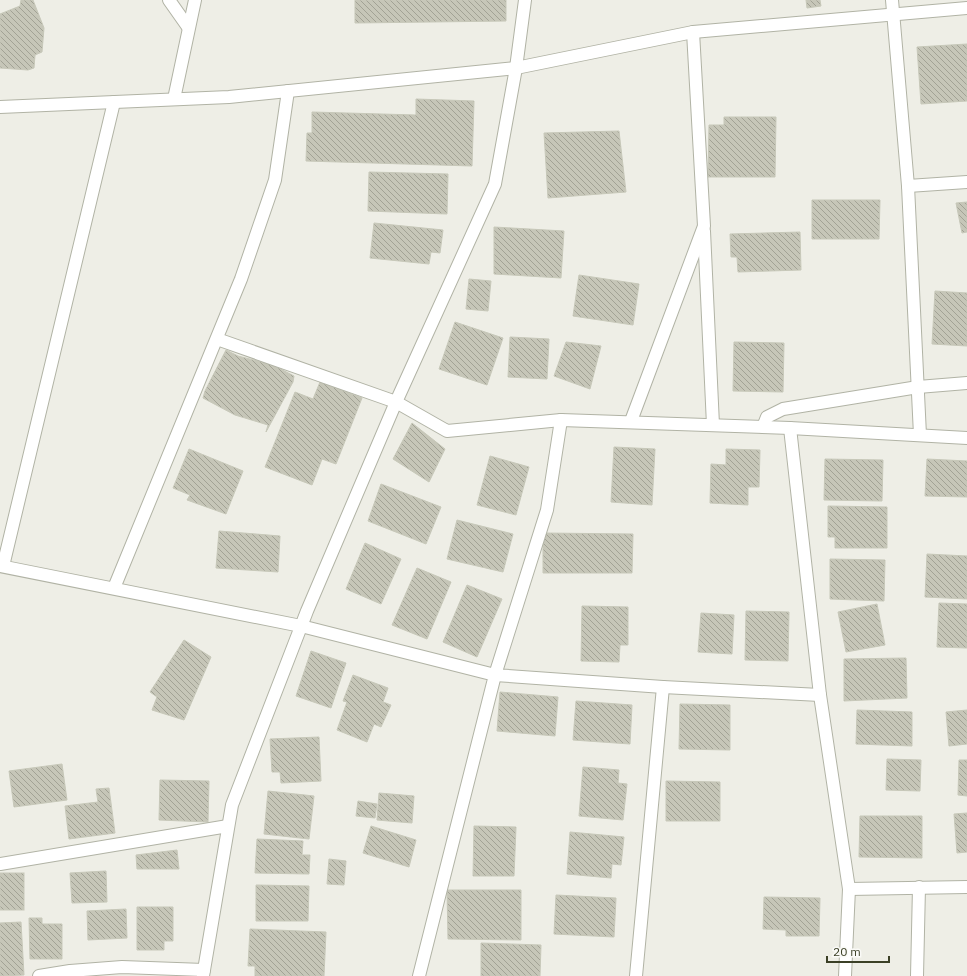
<svg xmlns="http://www.w3.org/2000/svg" width="967" height="976" font-family="'IBM Plex Sans',sans-serif">
<defs>
<pattern id="building-back-hatch" width="6" height="6" patternUnits="userSpaceOnUse"><rect width="6" height="6" fill="#c6c6b8"/><path d="M-1 5l2 2M0 0l6 6M5-1l2 2" fill="none" stroke="#a2a295"/></pattern>
</defs>
<rect width="100%" height="100%" fill="#eeeee6"/>
<g fill="url(#building-back-hatch)" stroke="#c7c8b9">
<polygon points="21,0 33,0 44,28 42,52 35,55 34,68 28,70 0,68 0,14 20,6"/>
<polygon points="355,0 506,0 506,21 355,23"/>
<polygon points="806,0 820,0 821,6 807,8"/>
<polygon points="967,44 967,101 921,104 917,47"/>
<polygon points="416,99 474,101 472,166 306,161 307,133 312,133 312,112 416,115"/>
<polygon points="724,117 776,117 775,177 708,177 709,125 724,125"/>
<polygon points="619,131 626,192 548,198 544,133"/>
<polygon points="369,172 448,174 447,214 368,211"/>
<polygon points="812,200 880,200 879,239 812,239"/>
<polygon points="967,202 967,232 962,233 956,203"/>
<polygon points="374,223 443,230 440,253 431,252 429,264 370,258"/>
<polygon points="494,227 564,231 561,278 494,274"/>
<polygon points="800,232 801,270 738,272 737,257 731,257 730,234"/>
<polygon points="579,275 639,284 633,325 573,316"/>
<polygon points="469,279 491,281 488,311 466,309"/>
<polygon points="935,291 967,293 967,346 932,344"/>
<polygon points="455,322 503,338 487,385 439,369"/>
<polygon points="510,337 549,339 547,379 508,377"/>
<polygon points="566,342 601,346 590,389 554,376"/>
<polygon points="734,342 784,343 783,392 733,391"/>
<polygon points="226,350 238,356 273,365 294,376 293,382 266,432 268,425 235,415 203,398 205,391"/>
<polygon points="320,382 362,398 336,464 322,459 312,485 265,467 295,392 313,399"/>
<polygon points="412,423 445,449 429,482 393,459"/>
<polygon points="614,447 655,449 652,505 611,502"/>
<polygon points="189,449 243,471 226,514 187,500 190,495 173,488"/>
<polygon points="726,449 760,450 759,487 748,487 748,505 710,503 711,464 726,465"/>
<polygon points="490,456 529,467 516,515 477,505"/>
<polygon points="825,459 883,460 882,501 824,500"/>
<polygon points="927,459 967,461 967,497 925,496"/>
<polygon points="381,484 441,507 426,544 368,521"/>
<polygon points="828,506 887,507 887,548 835,548 835,537 828,537"/>
<polygon points="457,520 513,534 503,572 447,559"/>
<polygon points="219,531 280,536 278,572 216,568"/>
<polygon points="543,533 633,534 632,573 543,573"/>
<polygon points="365,543 401,559 381,604 346,589"/>
<polygon points="927,554 967,556 967,599 925,597"/>
<polygon points="830,559 885,560 884,601 830,599"/>
<polygon points="417,568 451,582 427,639 392,625"/>
<polygon points="467,585 502,599 477,657 443,642"/>
<polygon points="939,603 967,604 967,648 937,647"/>
<polygon points="877,604 885,645 846,652 838,612"/>
<polygon points="582,606 628,607 628,645 620,645 619,662 581,661"/>
<polygon points="746,611 789,612 788,661 745,660"/>
<polygon points="701,613 734,615 732,654 698,652"/>
<polygon points="184,640 211,657 184,720 152,710 157,697 150,692"/>
<polygon points="311,651 346,663 331,708 296,696"/>
<polygon points="906,658 907,698 844,701 844,659"/>
<polygon points="353,675 388,688 383,702 391,705 381,727 374,724 367,742 337,730 347,702 343,701"/>
<polygon points="500,692 558,697 555,736 497,731"/>
<polygon points="576,701 632,705 630,744 573,740"/>
<polygon points="680,704 730,705 730,750 679,749"/>
<polygon points="857,710 912,712 912,746 856,744"/>
<polygon points="967,710 967,744 949,746 946,712"/>
<polygon points="319,737 321,781 281,783 280,772 272,772 270,739"/>
<polygon points="887,759 921,760 920,791 886,790"/>
<polygon points="959,760 967,760 967,796 958,795"/>
<polygon points="62,764 67,800 14,807 9,771"/>
<polygon points="583,767 619,770 618,783 627,784 623,820 579,816"/>
<polygon points="160,780 209,781 208,822 159,820"/>
<polygon points="666,781 720,782 720,821 666,821"/>
<polygon points="109,788 115,833 69,839 65,806 98,802 96,789"/>
<polygon points="268,791 314,796 309,839 264,834"/>
<polygon points="379,793 414,796 412,823 377,820"/>
<polygon points="358,801 377,804 375,818 356,816"/>
<polygon points="967,813 967,852 957,853 954,814"/>
<polygon points="860,816 922,816 922,858 859,857"/>
<polygon points="371,826 416,840 409,867 363,853"/>
<polygon points="474,826 516,827 514,876 473,876"/>
<polygon points="570,832 624,837 621,865 612,864 611,878 567,874"/>
<polygon points="257,839 303,841 302,855 310,855 309,874 255,873"/>
<polygon points="177,850 179,869 137,869 136,855"/>
<polygon points="329,859 346,861 344,885 327,884"/>
<polygon points="106,871 107,902 72,903 70,873"/>
<rect x="0" y="873" width="24" height="37"/>
<polygon points="256,885 309,886 308,921 256,921"/>
<polygon points="447,890 521,890 521,940 448,939"/>
<polygon points="556,895 616,898 614,937 554,934"/>
<polygon points="764,897 820,898 819,936 786,936 786,930 763,929"/>
<polygon points="137,907 173,907 173,941 164,941 164,950 137,950"/>
<polygon points="126,909 127,938 88,940 87,911"/>
<polygon points="29,918 42,918 42,924 62,924 62,959 30,959"/>
<polygon points="21,922 24,975 0,976 0,923"/>
<polygon points="250,929 326,932 324,976 255,976 255,966 248,966"/>
<polygon points="481,943 541,945 540,976 481,976"/>
</g>
<g fill="none" stroke-linecap="round" stroke-linejoin="round">
<defs>
<g id="street">
<polyline points="169,0 188,27"/>
<polyline points="892,0 908,186 920,435"/>
<polyline points="174,99 195,0"/>
<polyline points="0,107 229,97 516,68 693,32 967,8"/>
<polyline points="908,186 967,182"/>
<polyline points="704,231 713,425"/>
<polyline points="217,339 396,402 447,431 561,420 790,428 967,438"/>
<polyline points="561,420 547,510 495,675 663,687 820,695"/>
<polyline points="631,421 704,226 693,32"/>
<polyline points="763,427 767,417 783,409 918,387 967,383"/>
<polyline points="790,428 820,695 849,889 845,976"/>
<polyline points="0,566 301,626 495,675 419,976"/>
<polyline points="3,566 114,102"/>
<polyline points="114,588 241,279 275,180 288,91"/>
<polyline points="0,864 228,826"/>
<polyline points="849,889 967,887"/>
<polyline points="39,976 70,971 122,967 204,970"/>
<polyline points="203,976 232,805 307,611 396,402 495,184 516,68 525,0"/>
<polyline points="636,976 663,687"/>
<polyline points="917,976 919,887"/>
</g>
</defs>
<use href="#street" stroke="#b1b3a5" stroke-width="14"/>
<use href="#street" stroke="#fff" stroke-width="12"/>
</g>
<path d="M827 956v6h62v-6" fill="none" stroke="#3b4026" stroke-width="2"/>
<text x="833" y="956" font-size="12" fill="#3b4026" stroke="#fafaf7" stroke-width="3" paint-order="stroke">20 m</text>
</svg>
